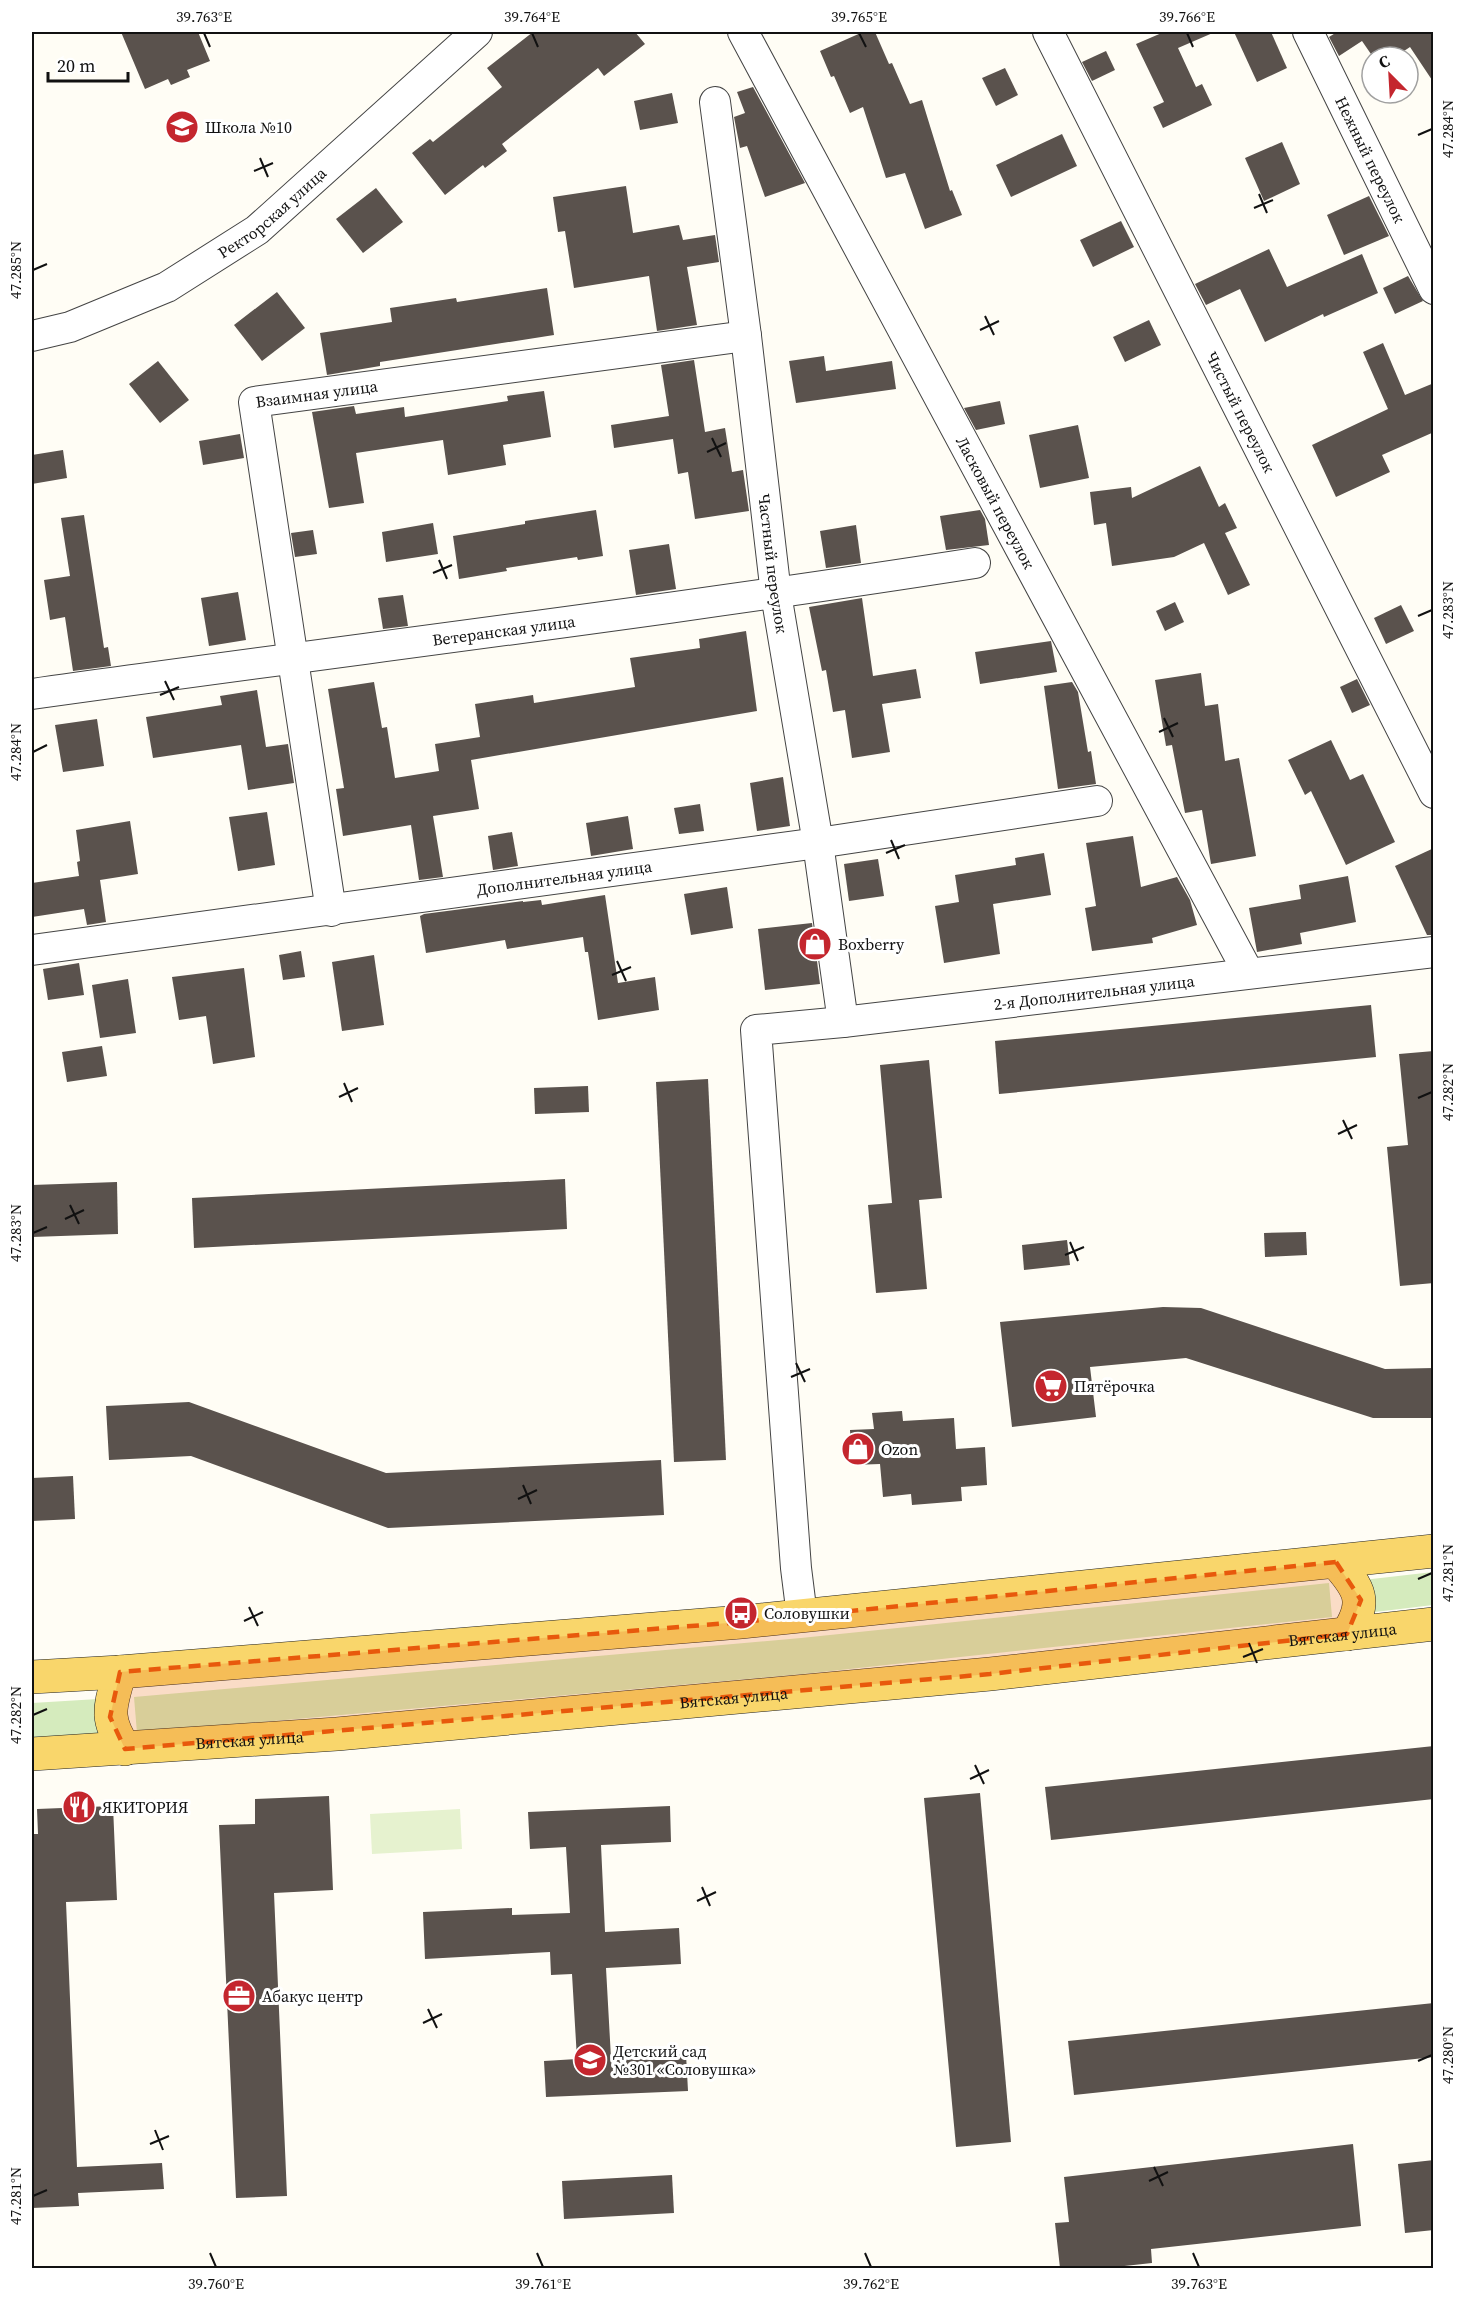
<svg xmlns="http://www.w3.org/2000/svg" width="1465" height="2300" font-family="'Source Serif 4',serif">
<rect width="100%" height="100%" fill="#fffdf5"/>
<g fill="#d5ebbd">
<polygon points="1433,1572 1433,1605 1367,1613 1363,1580"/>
<polygon points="1329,1583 1332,1617 803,1674 137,1733 134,1697 801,1638"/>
<polygon points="98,1699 102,1738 32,1741 32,1703"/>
</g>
<polygon fill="#e6f2cf" points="460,1809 462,1849 372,1854 370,1814"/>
<g fill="#5a524d">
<polygon points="121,32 198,32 210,61 187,70 190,77 171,85 168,79 145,89"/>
<polygon points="533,32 635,32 645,44 604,76 598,68 502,144 507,151 485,168 483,165 445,195 412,153 430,139 433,142 502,87 487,68"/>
<polygon points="863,32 875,32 889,64 892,63 910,104 922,100 950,191 952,190 962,215 925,229 905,173 886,178 863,107 850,113 834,76 831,77 820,51"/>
<polygon points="1164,32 1215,32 1178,48 1196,87 1202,84 1212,105 1163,128 1153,107 1164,102 1136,44"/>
<polygon points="1234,32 1271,32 1287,68 1257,82"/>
<polygon points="1337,32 1434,32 1434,83 1410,47 1395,57 1373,57 1362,41 1339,56 1329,37"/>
<polygon points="1106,51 1115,70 1092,81 1082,62"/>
<polygon points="1005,68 1018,95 996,106 982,78"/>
<polygon points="753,87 805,183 765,197 747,146 740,148 734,117 745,113 737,92"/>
<polygon points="672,93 678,123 640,130 634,101"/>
<polygon points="1062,134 1077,166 1011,197 996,165"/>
<polygon points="1282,142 1300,184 1264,201 1245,158"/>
<polygon points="626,186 633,233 679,225 683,240 715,235 719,262 687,267 697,325 657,331 649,276 574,288 565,231 558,232 553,197"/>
<polygon points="376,188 403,222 363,253 336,219"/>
<polygon points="1369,196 1389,236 1344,255 1327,215"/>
<polygon points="1121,221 1134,247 1093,267 1080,240"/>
<polygon points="1269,249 1287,287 1362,254 1378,293 1324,317 1323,314 1265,342 1240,289 1206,305 1195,284"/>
<polygon points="1408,276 1423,301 1395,314 1383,288"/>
<polygon points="547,288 554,335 380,362 380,366 327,375 320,333 392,322 390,308 456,298 457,302"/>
<polygon points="277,292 305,328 262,361 234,325"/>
<polygon points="1149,320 1161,345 1125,362 1113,337"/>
<polygon points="1383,343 1405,395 1434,383 1434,432 1382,455 1390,472 1336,497 1312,445 1388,409 1363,352"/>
<polygon points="824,356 826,371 892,361 896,389 796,403 789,361"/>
<polygon points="694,360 705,432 725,428 732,472 743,470 749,511 695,519 688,472 678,474 673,439 614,448 611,425 669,416 661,365"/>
<polygon points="158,361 189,400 160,423 129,384"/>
<polygon points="544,391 551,437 503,445 506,465 448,475 443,440 356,453 364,503 329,508 312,412 354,406 356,414 404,407 405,417 508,401 507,396"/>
<polygon points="1000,401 1005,424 976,430 964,408"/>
<polygon points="1078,425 1089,478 1040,488 1029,435"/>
<polygon points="240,434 244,458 203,465 199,441"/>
<polygon points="63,450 67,478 32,484 32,455"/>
<polygon points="1200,466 1219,507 1225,503 1237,528 1225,533 1250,585 1228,595 1204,543 1174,557 1112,566 1106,523 1094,525 1090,492 1131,487 1132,498"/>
<polygon points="596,510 603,556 578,560 577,557 506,568 507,571 459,579 453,536 525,524 525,521"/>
<polygon points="980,510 985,519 989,545 946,550 940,516"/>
<polygon points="84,515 104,648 108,647 111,666 73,671 65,617 50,620 44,580 70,576 61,518"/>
<polygon points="433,523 438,554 386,562 382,532"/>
<polygon points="856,525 861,563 826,568 820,531"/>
<polygon points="313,530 317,554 295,557 291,533"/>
<polygon points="669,544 676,589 636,595 629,550"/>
<polygon points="238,592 246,640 209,646 201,598"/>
<polygon points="403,595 408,626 383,629 378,598"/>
<polygon points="862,598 873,676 916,669 921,698 882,704 890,752 852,758 845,710 833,712 826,670 822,671 809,607"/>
<polygon points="1175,602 1184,622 1165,631 1156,611"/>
<polygon points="1401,605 1414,631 1386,644 1374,618"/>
<polygon points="746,631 757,711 471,760 479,809 433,816 443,877 419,880 411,825 343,836 336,789 344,788 328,689 374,682 382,728 387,727 395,778 439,771 435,744 480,737 475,704 533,695 534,703 635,687 630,658 700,648 699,639"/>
<polygon points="1051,641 1057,672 980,684 975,652"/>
<polygon points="1201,673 1205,706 1218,704 1225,761 1239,758 1256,856 1211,864 1202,810 1185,813 1172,745 1166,746 1155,680"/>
<polygon points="1357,679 1370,705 1352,713 1340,687"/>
<polygon points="1072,682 1078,692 1088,752 1091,751 1096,784 1058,789 1044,686"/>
<polygon points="257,690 266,747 288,744 294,783 248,790 241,745 153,758 146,717 222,705 220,696"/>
<polygon points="97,719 104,766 63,772 55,725"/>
<polygon points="1331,740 1350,780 1363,774 1395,842 1346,865 1311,791 1305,795 1288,760"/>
<polygon points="783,777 790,826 757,831 750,783"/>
<polygon points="700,804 704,831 679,834 674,808"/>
<polygon points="267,812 275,865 238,871 229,817"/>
<polygon points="628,816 633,849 591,856 586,823"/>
<polygon points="130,821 138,874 100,880 106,922 87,925 84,909 32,917 32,883 79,876 77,862 80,861 76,830"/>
<polygon points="512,832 518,866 493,870 488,836"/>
<polygon points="1133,836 1141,887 1177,877 1190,900 1197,925 1152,938 1153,943 1092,951 1085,908 1096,906 1086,843"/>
<polygon points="1434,848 1434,935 1427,935 1395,866"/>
<polygon points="1044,853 1051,895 993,904 1000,954 944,963 935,906 959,902 955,875 1016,865 1015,858"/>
<polygon points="878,859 884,896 849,901 844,864"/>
<polygon points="1348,876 1356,922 1300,933 1302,944 1257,952 1249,908 1301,899 1299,885"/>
<polygon points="727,887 733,928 691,935 684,894"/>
<polygon points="605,895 618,983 655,977 659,1010 598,1020 588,952 585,952 583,937 507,949 505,940 426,953 420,916 424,914 523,901 523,902 541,900 542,905"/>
<polygon points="812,923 820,984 765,990 758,929"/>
<polygon points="301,951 305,977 283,980 279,955"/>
<polygon points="374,955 384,1025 342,1031 332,962"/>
<polygon points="79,963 84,995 48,1000 43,969"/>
<polygon points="244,968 255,1057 213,1064 206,1016 179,1020 172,977"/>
<polygon points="128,979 136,1033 100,1038 92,985"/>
<polygon points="1371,1005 1376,1057 999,1094 995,1041"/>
<polygon points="102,1046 107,1076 67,1082 62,1052"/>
<polygon points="1434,1051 1434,1283 1400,1286 1387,1147 1408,1145 1399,1054"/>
<polygon points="929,1060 942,1198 919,1200 927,1289 876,1293 868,1205 892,1203 880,1065"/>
<polygon points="708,1079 726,1460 674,1462 656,1082"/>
<polygon points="588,1086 589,1112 535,1114 534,1088"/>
<polygon points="565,1179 567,1229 194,1248 192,1198"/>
<polygon points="117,1182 118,1234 32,1237 32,1185"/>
<polygon points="1306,1232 1307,1255 1265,1257 1264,1233"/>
<polygon points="1067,1240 1070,1265 1024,1270 1022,1245"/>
<polygon points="1163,1307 1201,1308 1385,1369 1434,1368 1434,1418 1373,1418 1186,1358 1090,1367 1096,1417 1012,1427 1000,1322"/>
<polygon points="189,1402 386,1473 661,1460 664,1515 388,1528 191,1456 109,1460 106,1406"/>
<polygon points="902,1411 903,1421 954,1418 956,1449 985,1447 987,1485 961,1487 962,1501 912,1505 911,1494 883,1497 880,1464 852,1465 850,1430 874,1429 872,1413"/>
<polygon points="73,1476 75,1519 32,1521 32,1478"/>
<polygon points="1434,1746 1434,1799 1051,1840 1045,1787"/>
<polygon points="980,1793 1011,2142 956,2147 924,1798"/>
<polygon points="329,1796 333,1890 274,1893 287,2196 236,2198 219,1825 255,1824 255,1799"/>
<polygon points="113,1806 117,1900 66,1902 77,2167 162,2163 164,2189 78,2193 79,2206 32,2208 32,1834 38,1834 37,1809"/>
<polygon points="670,1806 671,1842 601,1845 605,1932 679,1928 681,1964 606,1968 611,2058 686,2054 688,2091 546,2097 544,2061 577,2059 572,1974 551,1975 550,1952 425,1959 423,1912 512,1908 512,1915 570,1913 566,1847 530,1849 528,1812"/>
<polygon points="1434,2003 1434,2057 1074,2095 1068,2041"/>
<polygon points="1353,2144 1361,2226 1151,2249 1152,2263 1106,2268 1060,2268 1055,2223 1069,2222 1064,2177"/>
<polygon points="1434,2160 1434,2230 1405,2233 1398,2164"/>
<polygon points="672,2175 674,2213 564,2219 562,2181"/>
</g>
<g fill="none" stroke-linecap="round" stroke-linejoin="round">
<defs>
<g id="minor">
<path id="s1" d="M 743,32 L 1248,972"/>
<path id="s2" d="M 1048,32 L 1434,793"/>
<path id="s3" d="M 1308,32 L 1434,289"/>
<path id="s4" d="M 715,102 L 746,336 L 776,594 L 818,843 L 843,1022"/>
<path id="s5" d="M 32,336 L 70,327 L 167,287 L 257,230 L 477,32"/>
<path id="s6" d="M 32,694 C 346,650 661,612 975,563"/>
<path id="s7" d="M 331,911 L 254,402 L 746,336"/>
<path id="s8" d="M 32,950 L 818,843 L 1097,801"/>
<path id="s9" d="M 802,1616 L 796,1568 L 756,1030 L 843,1022 L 1434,952"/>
</g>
<g id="primary">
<path d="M 1336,1562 C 1360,1589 1368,1602 1347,1634"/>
<path d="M 120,1672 C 110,1707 104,1717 125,1749"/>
<polyline points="32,1677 120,1672 741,1622 1434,1551"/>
<path id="s10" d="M 32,1754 L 337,1734 L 990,1674 L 1434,1624"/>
</g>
</defs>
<use href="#minor" stroke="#444" stroke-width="32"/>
<use href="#primary" stroke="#222" stroke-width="34"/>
<use href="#minor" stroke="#fff" stroke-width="30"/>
<use href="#primary" stroke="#f9d66b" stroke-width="33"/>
</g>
<path fill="#e8590c" fill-opacity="0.2" stroke="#e8590c" stroke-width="4.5" stroke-dasharray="12 8" stroke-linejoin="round" d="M 1336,1562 L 1361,1600 L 1347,1634 L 990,1674 L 125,1749 L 110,1717 L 120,1672 L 741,1622 Z"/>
<path fill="none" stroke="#111" stroke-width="2" d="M 204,33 L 210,47M 532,33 L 538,47M 859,33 L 866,47M 1187,33 L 1193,47M 1418,135 L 1432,129M 260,158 L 268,177M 254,171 L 273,163M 1259,194 L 1267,213M 1254,208 L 1273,200M 33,270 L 47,264M 985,316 L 994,335M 980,330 L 999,321M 712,438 L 721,457M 707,452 L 726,443M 439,560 L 447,579M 433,573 L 452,565M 1418,616 L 1432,610M 165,681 L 174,700M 160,695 L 179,687M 1164,718 L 1173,737M 1159,732 L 1178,723M 33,752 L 47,745M 891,840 L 899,859M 886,853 L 905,845M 617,961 L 626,981M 612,975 L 631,967M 344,1083 L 352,1102M 339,1097 L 358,1088M 1418,1098 L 1432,1092M 1343,1120 L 1352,1139M 1338,1134 L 1357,1125M 70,1205 L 79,1224M 65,1219 L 84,1210M 33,1233 L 47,1227M 1070,1242 L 1078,1261M 1065,1255 L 1084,1247M 796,1363 L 805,1382M 791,1377 L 810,1369M 523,1485 L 531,1504M 518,1499 L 537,1490M 1418,1579 L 1432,1573M 249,1607 L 258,1626M 244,1621 L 263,1612M 1249,1643 L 1257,1663M 1243,1657 L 1263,1649M 33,1715 L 47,1709M 975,1765 L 984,1784M 970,1779 L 989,1770M 702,1887 L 710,1906M 697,1901 L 716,1892M 428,2009 L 437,2028M 423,2023 L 442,2014M 1418,2061 L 1432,2055M 155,2130 L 163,2150M 150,2144 L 169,2136M 1154,2167 L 1163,2186M 1149,2181 L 1168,2172M 33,2196 L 47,2190M 210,2253 L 216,2267M 537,2253 L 543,2267M 865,2253 L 871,2267M 1193,2253 L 1199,2267"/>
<defs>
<symbol id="school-disc" viewBox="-11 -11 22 22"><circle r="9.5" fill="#c4262e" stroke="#fff"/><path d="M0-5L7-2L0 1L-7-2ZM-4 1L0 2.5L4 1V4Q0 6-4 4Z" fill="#fff"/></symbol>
<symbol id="shop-disc" viewBox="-11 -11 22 22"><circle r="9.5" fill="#c4262e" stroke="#fff"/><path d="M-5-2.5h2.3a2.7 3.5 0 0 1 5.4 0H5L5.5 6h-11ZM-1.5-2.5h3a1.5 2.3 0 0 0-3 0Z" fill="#fff"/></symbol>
<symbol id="supermarket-disc" viewBox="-11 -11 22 22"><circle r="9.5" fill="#c4262e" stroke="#fff"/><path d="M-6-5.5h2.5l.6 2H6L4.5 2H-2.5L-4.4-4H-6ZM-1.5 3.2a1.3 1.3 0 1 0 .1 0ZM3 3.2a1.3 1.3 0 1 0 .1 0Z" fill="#fff"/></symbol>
<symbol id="bus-disc" viewBox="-11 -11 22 22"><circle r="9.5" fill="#c4262e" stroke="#fff"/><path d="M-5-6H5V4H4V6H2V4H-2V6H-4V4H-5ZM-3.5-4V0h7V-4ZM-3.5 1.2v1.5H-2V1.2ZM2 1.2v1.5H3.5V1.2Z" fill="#fff"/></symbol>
<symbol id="restaurant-disc" viewBox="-11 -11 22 22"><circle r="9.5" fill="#c4262e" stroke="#fff"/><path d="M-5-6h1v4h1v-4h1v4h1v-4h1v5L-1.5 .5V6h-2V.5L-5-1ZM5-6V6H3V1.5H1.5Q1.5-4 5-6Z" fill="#fff"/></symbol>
<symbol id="office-disc" viewBox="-11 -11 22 22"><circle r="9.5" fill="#c4262e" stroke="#fff"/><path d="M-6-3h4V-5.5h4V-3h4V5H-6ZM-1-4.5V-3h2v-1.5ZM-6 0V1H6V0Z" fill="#fff"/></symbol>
</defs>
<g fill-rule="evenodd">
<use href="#school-disc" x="163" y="108" width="38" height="38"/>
<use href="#shop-disc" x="796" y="925" width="38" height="38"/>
<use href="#supermarket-disc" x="1032" y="1367" width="38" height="38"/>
<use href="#shop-disc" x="839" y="1430" width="38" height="38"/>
<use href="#bus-disc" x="722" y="1594" width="38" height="38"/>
<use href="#restaurant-disc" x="60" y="1788" width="38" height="38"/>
<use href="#office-disc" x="220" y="1977" width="38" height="38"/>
<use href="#school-disc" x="571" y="2041" width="38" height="38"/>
</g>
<g text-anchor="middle" stroke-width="6" stroke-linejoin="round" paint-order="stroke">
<g font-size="16" fill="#111" stroke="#fff" text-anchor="start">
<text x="205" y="133">Школа №10</text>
<text x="838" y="950">Boxberry</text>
<text x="1074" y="1392">Пятёрочка</text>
<text x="881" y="1455">Ozon</text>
<text x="764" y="1619">Соловушки</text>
<text x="102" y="1813">ЯКИТОРИЯ</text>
<text x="262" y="2002">Абакус центр</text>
<text x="613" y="2057">Детский сад<tspan x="613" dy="18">№301 «Соловушка»</tspan></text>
</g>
<g font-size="16" fill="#111" stroke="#fff">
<text dy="6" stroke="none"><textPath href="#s3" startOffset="142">Нежный переулок</textPath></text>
<text dy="6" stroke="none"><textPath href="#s5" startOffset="273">Ректорская улица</textPath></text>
<text dy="6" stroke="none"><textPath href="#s7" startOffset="578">Взаимная улица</textPath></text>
<text dy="6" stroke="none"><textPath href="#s2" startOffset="426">Чистый переулок</textPath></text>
<text dy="6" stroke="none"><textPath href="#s1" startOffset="534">Ласковый переулок</textPath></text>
<text dy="6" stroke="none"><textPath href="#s4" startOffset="465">Частный переулок</textPath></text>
<text dy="6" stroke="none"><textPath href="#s6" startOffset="476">Ветеранская улица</textPath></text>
<text dy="6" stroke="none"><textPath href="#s8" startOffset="537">Дополнительная улица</textPath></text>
<text dy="6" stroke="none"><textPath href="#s9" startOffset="928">2-я Дополнительная улица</textPath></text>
<text dy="6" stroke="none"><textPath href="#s10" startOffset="1316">Вятская улица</textPath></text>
<text dy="6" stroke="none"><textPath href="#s10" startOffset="704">Вятская улица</textPath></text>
<text dy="6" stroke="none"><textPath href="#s10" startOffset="218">Вятская улица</textPath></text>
</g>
</g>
<rect width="1465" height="2300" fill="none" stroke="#ffffff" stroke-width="66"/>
<g transform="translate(1390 75) rotate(336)"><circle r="28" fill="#ffffff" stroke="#a0a0a0" stroke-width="1.5"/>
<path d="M0-4.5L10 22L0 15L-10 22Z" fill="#c4262e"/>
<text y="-9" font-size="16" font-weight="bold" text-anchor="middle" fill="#111111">С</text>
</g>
<path d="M48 72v9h80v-9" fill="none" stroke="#111111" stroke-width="3"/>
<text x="57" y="72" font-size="18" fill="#111111" stroke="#ffffff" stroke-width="4.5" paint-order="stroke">20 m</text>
<rect x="33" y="33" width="1399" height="2234" fill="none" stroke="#111" stroke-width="2"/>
<g font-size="15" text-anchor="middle" fill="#111">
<text x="204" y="22">39.763°E</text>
<text x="532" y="22">39.764°E</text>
<text x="859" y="22">39.765°E</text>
<text x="1187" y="22">39.766°E</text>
<text transform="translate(1448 129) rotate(-90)" y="5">47.284°N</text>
<text transform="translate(16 270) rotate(-90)" y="5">47.285°N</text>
<text transform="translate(1448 610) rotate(-90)" y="5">47.283°N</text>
<text transform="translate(16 752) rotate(-90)" y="5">47.284°N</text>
<text transform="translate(1448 1092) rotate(-90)" y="5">47.282°N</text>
<text transform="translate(16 1233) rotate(-90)" y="5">47.283°N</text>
<text transform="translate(1448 1573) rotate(-90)" y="5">47.281°N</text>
<text transform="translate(16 1715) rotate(-90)" y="5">47.282°N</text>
<text transform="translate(1448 2055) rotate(-90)" y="5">47.280°N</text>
<text transform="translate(16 2196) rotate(-90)" y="5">47.281°N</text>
<text x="216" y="2289">39.760°E</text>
<text x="543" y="2289">39.761°E</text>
<text x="871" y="2289">39.762°E</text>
<text x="1199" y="2289">39.763°E</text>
</g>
</svg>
